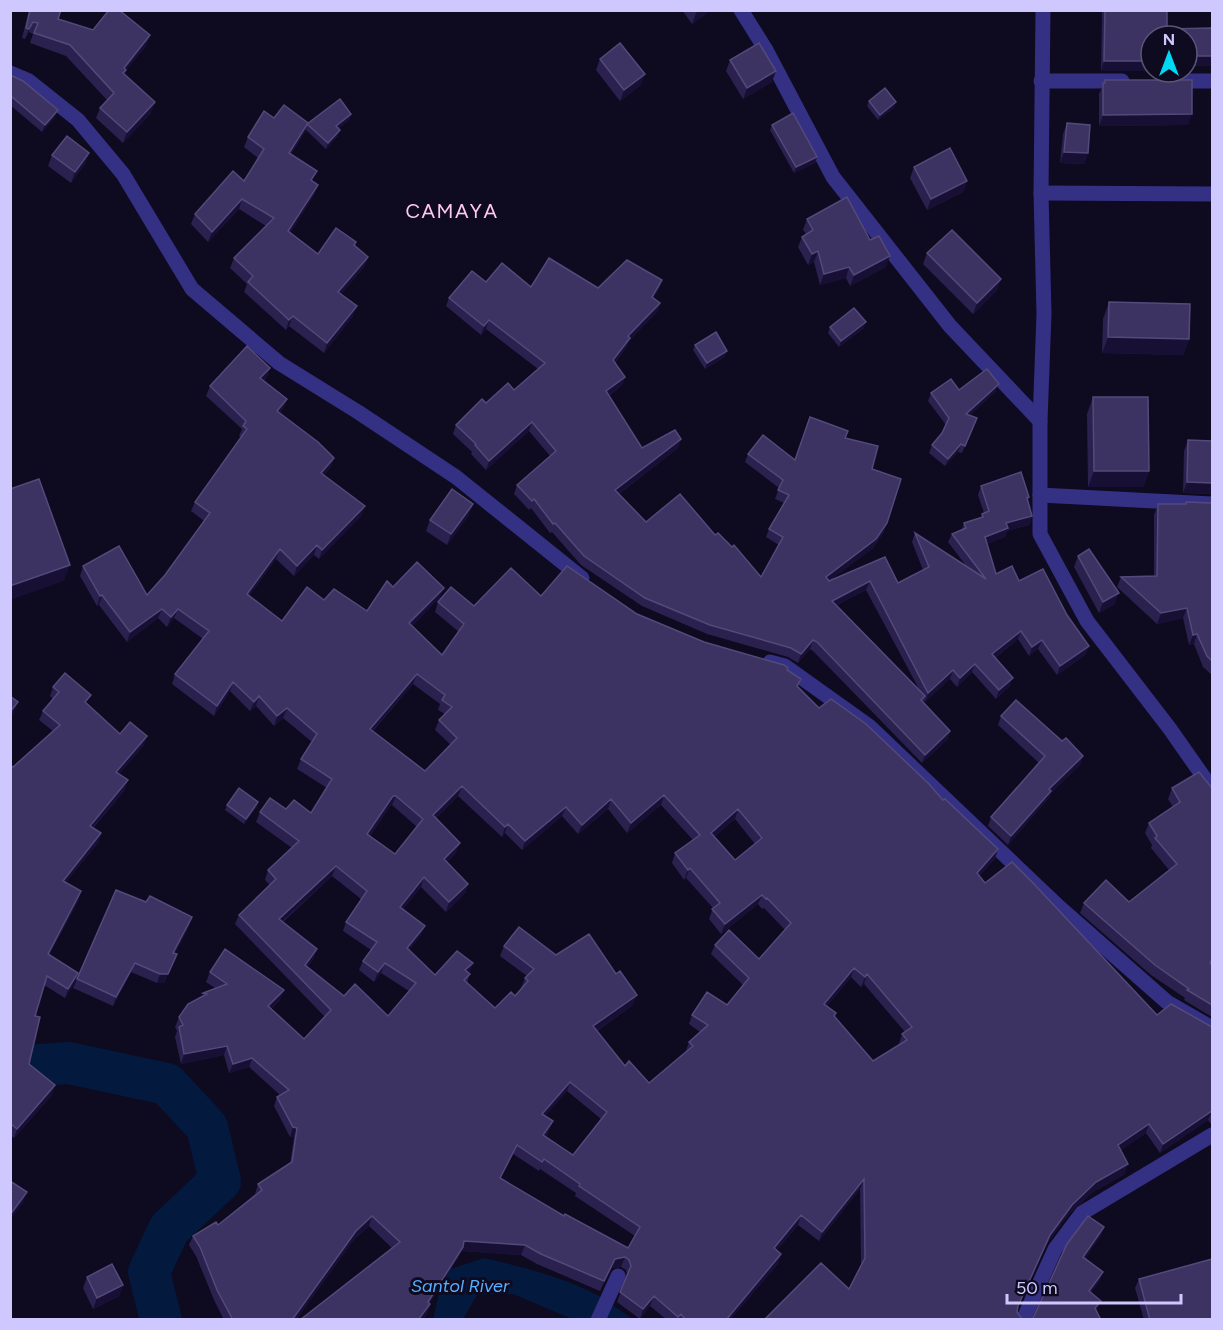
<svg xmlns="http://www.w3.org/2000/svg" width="1223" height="1330" font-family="Figtree,sans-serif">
<rect width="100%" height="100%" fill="#0e0a1f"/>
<path fill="#04193e" d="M 484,1258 C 522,1267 564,1277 599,1296 C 611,1303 622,1312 633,1319 L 572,1319 L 513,1294 L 477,1295 L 463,1319 L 433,1320 L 444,1271 Z"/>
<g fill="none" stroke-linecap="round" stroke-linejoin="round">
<polyline stroke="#04193e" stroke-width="42" points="10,1067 69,1063 167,1084 207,1127 220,1181 169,1229 149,1272 161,1320"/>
<g stroke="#343083" stroke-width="15">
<polyline points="741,10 766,50 833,177 950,326 1040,421"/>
<polyline points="1043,10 1041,193 1044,314 1040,421 1040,534 1087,621 1170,729 1212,789"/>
<polyline points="10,73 29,81 78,120 123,174 192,289 279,363 358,412 456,477 582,578"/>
<polyline points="1041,81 1122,81"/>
<polyline points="1173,81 1212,81"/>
<polyline points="1041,193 1212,194"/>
<polyline points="1040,495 1212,504"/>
<polyline points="770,662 785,666 869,726 1059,907 1167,1002 1212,1028"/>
<polyline points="598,1320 618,1276"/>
<polyline points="1023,1320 1055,1249 1082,1213 1212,1135"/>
</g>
</g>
<g fill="#2a214f" fill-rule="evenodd">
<polygon points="29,10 61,10 58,19 93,30 150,35 146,46 126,70 125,75 151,113 123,143 96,118 100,108 107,100 66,56 30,43 33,34 29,32 25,39 22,38"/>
<polygon points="682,10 711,10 692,24"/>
<polygon points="1102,10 1167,10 1167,29 1212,66 1190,66 1188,71 1101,71"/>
<polygon points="600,59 641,85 620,101 596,70"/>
<polygon points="730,60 772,82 743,99 726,71"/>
<polygon points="10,75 55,117 42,132 10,105"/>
<polygon points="1105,80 1188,125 1099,126 1099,94"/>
<polygon points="869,101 894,108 878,120 867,106"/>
<polygon points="351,114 349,120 338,129 338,136 326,149 306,130 291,154 313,182 314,195 290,233 318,254 356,242 354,245 368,257 364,267 341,294 353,316 324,353 289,326 286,330 244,292 247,284 230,268 234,258 266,226 239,209 208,242 191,224 195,214 244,181 258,158 244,147 248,137 274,118 308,123"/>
<polygon points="1067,123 1088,153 1084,164 1060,163 1063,134"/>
<polygon points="772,125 817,157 815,163 794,173 770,130"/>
<polygon points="89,153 85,164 71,183 48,166 52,155"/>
<polygon points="914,167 967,181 963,192 927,210 910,178"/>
<polygon points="807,219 870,240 886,267 850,286 846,278 820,285 814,262 808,265 798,247 802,237 806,234 803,230"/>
<polygon points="927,253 1001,279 997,290 973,314 923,264"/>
<path d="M 662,280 L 659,289 L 653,298 L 660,303 L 657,312 L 629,341 L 627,346 L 615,363 L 625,377 L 622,385 L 609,396 L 642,448 L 681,439 L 678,448 L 619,494 L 646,522 L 715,535 L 761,577 L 779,545 L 766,537 L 769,529 L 784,503 L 775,499 L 779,488 L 745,462 L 748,454 L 795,459 L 845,438 L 872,469 L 884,532 L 873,548 L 829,581 L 885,557 L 898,583 L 923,570 L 912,542 L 915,533 L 967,567 L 948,542 L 952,534 L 962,529 L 964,523 L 981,518 L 982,514 L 984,513 L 978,495 L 981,486 L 1028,501 L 1032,516 L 1029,525 L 1007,531 L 1005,537 L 987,544 L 996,574 L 1019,581 L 1067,615 L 1089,646 L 1085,655 L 1057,675 L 1038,649 L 1029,656 L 1018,639 L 995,658 L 1010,686 L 996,699 L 972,672 L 957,687 L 950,679 L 925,702 L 924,700 L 923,702 L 950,731 L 947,740 L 922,763 L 813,651 L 810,649 L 798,663 L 788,657 L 707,634 L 642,606 L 581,565 L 552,532 L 550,533 L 531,508 L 529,510 L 514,494 L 517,485 L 550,456 L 529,431 L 486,470 L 471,454 L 472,452 L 453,434 L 456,425 L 486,403 L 514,390 L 538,369 L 486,329 L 481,335 L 446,306 L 449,298 L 486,282 L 531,287 L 598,288 ZM 866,590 L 919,689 L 837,605 Z"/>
<polygon points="1109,302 1189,339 1183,355 1102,353 1103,319"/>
<polygon points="830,327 864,328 839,347 828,333"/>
<polygon points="695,345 725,357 705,369 693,350"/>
<path d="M 270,368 L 267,377 L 264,381 L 284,408 L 280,413 L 334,458 L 330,468 L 324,475 L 362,515 L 319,559 L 314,555 L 294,576 L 276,559 L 249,596 L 282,621 L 324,600 L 367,611 L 393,587 L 440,597 L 412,626 L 442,655 L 459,632 L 435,612 L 438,602 L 474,606 L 541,596 L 637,614 L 704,642 L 788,671 L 798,687 L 819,708 L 995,859 L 979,876 L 985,883 L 1157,1015 L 1212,1027 L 1212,1123 L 1211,1124 L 1208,1120 L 1160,1153 L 1146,1133 L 1121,1150 L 1125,1174 L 1093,1192 L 1068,1215 L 1046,1245 L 849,1289 L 861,1265 L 860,1189 L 819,1241 L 798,1225 L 777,1250 L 778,1264 L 730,1320 L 667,1320 L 650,1306 L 640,1319 L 617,1302 L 627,1275 L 626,1270 L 621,1267 L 612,1268 L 600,1291 L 537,1264 L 521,1255 L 461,1251 L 459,1256 L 429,1304 L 430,1304 L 427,1314 L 422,1320 L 300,1320 L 392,1248 L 369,1226 L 353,1241 L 296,1320 L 224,1320 L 214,1300 L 196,1256 L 189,1245 L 193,1236 L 218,1225 L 255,1195 L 255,1194 L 258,1184 L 290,1164 L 294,1137 L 290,1137 L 274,1106 L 277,1097 L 280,1095 L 249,1067 L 229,1073 L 224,1055 L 181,1064 L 175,1037 L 177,1031 L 175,1027 L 179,1017 L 202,997 L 203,993 L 215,988 L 206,982 L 210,972 L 280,1000 L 271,1009 L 304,1039 L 325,1017 L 235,924 L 239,915 L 270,885 L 265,880 L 268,870 L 292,848 L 256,822 L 260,812 L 286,809 L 311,813 L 327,788 L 297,769 L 301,759 L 312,742 L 283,718 L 274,726 L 256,706 L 250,711 L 230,691 L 214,716 L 172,684 L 175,674 L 203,639 L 174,618 L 167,627 L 158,618 L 127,642 L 99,605 L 97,606 L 80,576 L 83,566 L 147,595 L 165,575 L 204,521 L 191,511 L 195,502 L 241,437 L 239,436 L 242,429 L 206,396 L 210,386 ZM 413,684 L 440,704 L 438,710 L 445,714 L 439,720 L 435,730 L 451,745 L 425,771 L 373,731 ZM 458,796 L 502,837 L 505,833 L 522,850 L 562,816 L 578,834 L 608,809 L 627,833 L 661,805 L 693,840 L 675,853 L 672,863 L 684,880 L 686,878 L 713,908 L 709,919 L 721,934 L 758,904 L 762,909 L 764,908 L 785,930 L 759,959 L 715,945 L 711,954 L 743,985 L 727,1005 L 692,1015 L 689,1024 L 700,1032 L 689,1042 L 686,1051 L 649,1083 L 625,1066 L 597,1031 L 633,1005 L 556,955 L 504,946 L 500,956 L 527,976 L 525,978 L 521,988 L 522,988 L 515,996 L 495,1008 L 467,983 L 470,973 L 435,975 L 409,950 L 421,935 L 403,909 L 421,887 L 446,912 L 465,893 L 468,884 L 447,862 L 456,853 L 436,818 ZM 392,805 L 417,827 L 395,854 L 370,836 L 390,806 ZM 735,819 L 755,844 L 735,860 L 714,837 ZM 332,876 L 361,899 L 346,922 L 343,931 L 371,950 L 363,961 L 359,970 L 374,982 L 381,973 L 409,991 L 388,1016 L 344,996 L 307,967 L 314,958 L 283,922 ZM 851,977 L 861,987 L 864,984 L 905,1032 L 902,1034 L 899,1044 L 899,1045 L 873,1061 L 835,1017 L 827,1006 ZM 567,1091 L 601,1119 L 573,1155 L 546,1136 L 549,1130 L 553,1121 L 545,1116 ZM 513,1154 L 539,1171 L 540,1169 L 576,1193 L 575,1196 L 635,1236 L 628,1248 L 564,1216 L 501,1178 Z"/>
<polygon points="959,390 996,391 970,415 974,426 962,453 958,452 945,466 929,453 932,445 942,433 946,425 928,401 931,393"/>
<polygon points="1093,397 1149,471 1143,487 1088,487 1087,414"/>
<polygon points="1188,440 1212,441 1212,494 1183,493 1184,451"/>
<polygon points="1186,502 1212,503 1212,675 1203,667 1194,644 1189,645 1183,618 1157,624 1117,587 1121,577 1154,576 1154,515 1158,504 1185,504"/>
<polygon points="469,515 447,545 426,531 430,520"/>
<polygon points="1078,556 1115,604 1099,613 1074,567"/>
<polygon points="53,687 88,704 120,734 144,745 119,774 125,790 93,828 101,833 98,843 66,882 81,891 78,901 49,955 78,973 75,982 65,998 44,985 35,1016 29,1064 52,1095 14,1138 10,1135 10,765 13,767 53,731 39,720 43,711 53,699 50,696"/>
<polygon points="1001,716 1062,741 1083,756 1080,765 1051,793 1048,799 1008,845 988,826 991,817 1039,763 998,725"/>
<polygon points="1211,787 1212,965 1212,1017 1184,1000 1185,998 1151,975 1080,913 1084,903 1129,902 1169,870 1151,848 1152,845 1145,833 1149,823 1173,807 1168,799 1172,788"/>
<polygon points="258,802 256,808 244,824 225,810 227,805"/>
<polygon points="189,926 175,953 173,963 164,983 157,983 131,972 113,1006 73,988 77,979"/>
<polygon points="87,1277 123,1285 119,1296 93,1309 83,1288"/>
<polygon points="1139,1279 1212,1320 1144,1320 1135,1288"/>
</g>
<g fill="#181034">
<polygon points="700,10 711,10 692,24 696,13"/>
<polygon points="33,22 29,32 25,39 29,29"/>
<polygon points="150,35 146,46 125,71 126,70 123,81 124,68"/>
<polygon points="1192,56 1212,56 1212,66 1190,66 1188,71 1187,71 1187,61"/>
<polygon points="1104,61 1151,61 1151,71 1101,71"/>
<polygon points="776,71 772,82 743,99 747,88"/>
<polygon points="645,74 641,85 620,101 624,90"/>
<polygon points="155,102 151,113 123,143 127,132"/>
<polygon points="896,102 894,108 878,120 880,115"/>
<polygon points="58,110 55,117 42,132 45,125"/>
<polygon points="351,114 349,120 334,132 336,126"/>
<polygon points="1192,114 1188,125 1099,126 1103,115"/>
<polygon points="308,123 304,133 285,163 289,153"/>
<polygon points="340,130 338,136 326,149 328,143"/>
<polygon points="1064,152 1088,153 1084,164 1060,163"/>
<polygon points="89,153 85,164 71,183 75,172"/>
<polygon points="817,157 815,163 794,173 796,167"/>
<polygon points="967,181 963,192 927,210 931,199"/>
<polygon points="318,185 314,195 285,241 288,231"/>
<polygon points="242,199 239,209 208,242 212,232"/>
<polygon points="818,251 814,262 808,265 812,254"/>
<polygon points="890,256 886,267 850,286 854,275"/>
<polygon points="368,257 364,267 335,302 338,292"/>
<polygon points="849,267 846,278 820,285 824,274"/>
<polygon points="1001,279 997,290 973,314 977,303"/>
<polygon points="662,280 659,289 649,306 652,297"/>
<polygon points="660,303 657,312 629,341 627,346 610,369 613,360 628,336"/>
<polygon points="357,306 353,316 324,353 327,343"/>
<polygon points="293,316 289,326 286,330 289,320"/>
<polygon points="489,320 486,329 481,335 484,326"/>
<polygon points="866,322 864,328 839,347 841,341"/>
<polygon points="1108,337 1189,339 1183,355 1102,353"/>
<polygon points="727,351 725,357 705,369 707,363"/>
<polygon points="270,368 267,377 257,388 260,378"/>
<polygon points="625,377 622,385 603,400 606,391"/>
<polygon points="999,384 996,391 963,421 966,414"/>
<polygon points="287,399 284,408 274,421 277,411"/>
<polygon points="532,422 529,431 486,470 489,461"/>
<polygon points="681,439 678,448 612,499 615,490"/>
<polygon points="961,444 958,452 945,466 948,459"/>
<polygon points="334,458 330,468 317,483 321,473"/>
<polygon points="1094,471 1149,471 1143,487 1088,487"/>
<polygon points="1187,482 1212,483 1212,494 1183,493"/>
<polygon points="473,504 469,515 447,545 451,534"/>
<polygon points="365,506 362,515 319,559 322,550"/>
<polygon points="1032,516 1029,525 1007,531 1005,537 982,546 985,537 1006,523"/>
<polygon points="887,523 884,532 873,548 823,586 826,577"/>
<polygon points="317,545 314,555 294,576 297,566"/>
<polygon points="280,549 276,559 243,604 247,594"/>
<polygon points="70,565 64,581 10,600 10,586"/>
<polygon points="870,581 866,590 829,609 832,601"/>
<polygon points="444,588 440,597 406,633 409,623"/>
<polygon points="1119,593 1115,604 1099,613 1103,602"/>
<polygon points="102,595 99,605 97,606 100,596"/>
<polygon points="1187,608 1183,618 1157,624 1161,613"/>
<polygon points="162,609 158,618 127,642 130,632"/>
<polygon points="178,609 174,618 167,627 171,617"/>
<polygon points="1021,631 1018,639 988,663 992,654"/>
<polygon points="1197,634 1194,644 1189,645 1193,635"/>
<polygon points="813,640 810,649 798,663 801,654"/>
<polygon points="1042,640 1038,649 1029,656 1032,647"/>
<polygon points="1089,646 1085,655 1057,675 1060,666"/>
<polygon points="975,664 972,672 957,687 960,678"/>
<polygon points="953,670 950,679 925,702 928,693"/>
<polygon points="417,674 413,684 366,738 370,729"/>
<polygon points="1013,678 1010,686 996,699 999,690"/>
<polygon points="233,682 230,691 214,716 217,706"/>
<polygon points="259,696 256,706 250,711 254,702"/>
<polygon points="18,702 14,713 10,718 10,712"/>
<polygon points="287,708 283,718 274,726 277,716"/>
<polygon points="950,731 947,740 922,763 925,755"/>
<polygon points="147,736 144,745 113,781 116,772"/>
<polygon points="1083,756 1080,765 1051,793 1048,799 1008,845 1011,836 1049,789"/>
<polygon points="128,780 125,790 86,835 90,826"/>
<polygon points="462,786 458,796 429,825 433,815"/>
<polygon points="664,795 661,805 627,833 631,823"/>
<polygon points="393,796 396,796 392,805 390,806 364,844 367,834"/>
<polygon points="611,799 608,809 578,834 582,825"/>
<polygon points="258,802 256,808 244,824 246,819"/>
<polygon points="566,807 562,816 522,850 525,841"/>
<polygon points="738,809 735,819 707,843 711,833"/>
<polygon points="508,824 505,833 502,837 505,827"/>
<polygon points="101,833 98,843 60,890 63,881"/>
<polygon points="460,843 456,853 440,869 444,859"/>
<polygon points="998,849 995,859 973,883 977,873"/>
<polygon points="336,866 332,876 275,928 279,919"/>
<polygon points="690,868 686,878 684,880 688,870"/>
<polygon points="424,877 421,887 397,916 400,907"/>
<polygon points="468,884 465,893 446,912 449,902"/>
<polygon points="81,891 78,901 44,963 48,954"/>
<polygon points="762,895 758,904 721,934 725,924"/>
<polygon points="192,917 189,926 170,962 173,953"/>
<polygon points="425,926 421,935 404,958 407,948"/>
<polygon points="317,949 314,958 301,974 305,965"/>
<polygon points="177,954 164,983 157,983 160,974"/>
<polygon points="135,963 131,972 113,1006 116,997"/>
<polygon points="385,963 381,973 374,982 378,972"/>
<polygon points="473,963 470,973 462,980 465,970"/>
<polygon points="854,968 851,977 821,1013 824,1004"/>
<polygon points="78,973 75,982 65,998 68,989"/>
<polygon points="867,974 864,984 861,987 865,977"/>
<polygon points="284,990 280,1000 265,1015 268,1006"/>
<polygon points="637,995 633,1005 589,1036 593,1026"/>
<polygon points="227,1046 224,1055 181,1064 184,1054"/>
<polygon points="252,1058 249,1067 229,1073 233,1064"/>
<polygon points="570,1082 567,1091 539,1123 542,1114"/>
<polygon points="55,1085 52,1095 14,1138 17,1129"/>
<polygon points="1212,1111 1208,1120 1160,1153 1163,1144"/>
<polygon points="553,1121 549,1130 540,1144 543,1135"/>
<polygon points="1149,1124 1146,1133 1114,1155 1118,1145"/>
<polygon points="293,1127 297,1128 294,1137 290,1137"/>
<polygon points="517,1145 513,1154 496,1188 500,1178"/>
<polygon points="1128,1164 1125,1174 1093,1192 1068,1215 1046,1245 1014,1316 1050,1235 1072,1205 1096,1182"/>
<polygon points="864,1179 860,1189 819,1241 822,1232"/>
<polygon points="27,1192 23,1203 10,1220 10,1215"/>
<polygon points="801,1215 798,1225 770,1258 774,1248"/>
<polygon points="372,1216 369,1226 353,1241 296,1320 292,1320 356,1231"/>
<polygon points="1104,1227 1101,1236 1080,1267 1083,1257"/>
<polygon points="464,1241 525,1245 521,1255 461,1251 459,1256 424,1312 428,1302"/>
<polygon points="781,1254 778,1264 730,1320 726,1320"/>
<polygon points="625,1257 621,1267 612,1268 600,1291 604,1281 615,1259"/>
<polygon points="1103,1272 1100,1281 1085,1301 1089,1291"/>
<polygon points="123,1285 119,1296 93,1309 97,1298"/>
<polygon points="654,1296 650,1306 640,1319 643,1309"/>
<polygon points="1101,1301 1097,1311 1091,1318 1095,1308"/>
<polygon points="430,1304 427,1314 422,1320 418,1320"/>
</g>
<g fill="#3c3362" stroke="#534a7b" stroke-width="1.5" fill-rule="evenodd">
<polygon points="30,10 61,10 58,19 93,30 109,10 119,10 150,35 124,68 126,70 123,73 155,102 127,132 100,108 114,93 70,45 34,33 38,23 33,22 29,29 26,28"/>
<polygon points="1105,10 1167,10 1167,29 1212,28 1212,56 1192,56 1192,61 1187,61 1187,36 1151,36 1151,61 1104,61"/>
<polygon points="620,43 645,74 624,90 600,59"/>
<polygon points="759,43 776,71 747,88 730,60"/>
<polygon points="10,75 23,81 58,110 45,125 12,97 10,99"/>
<polygon points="1105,80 1192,80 1192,114 1103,115 1103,83 1105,83"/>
<polygon points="885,88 896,102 880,115 869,101"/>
<polygon points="340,99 351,114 336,126 340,130 328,143 307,124"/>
<polygon points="284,105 308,123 289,153 317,171 311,180 318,185 288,231 318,254 336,228 356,242 354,245 368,257 338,292 357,306 327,343 293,316 289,320 248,282 253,276 234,258 274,218 242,199 212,232 195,214 233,171 244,181 264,149 248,137 264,111 274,118"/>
<polygon points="793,113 817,157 796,167 772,125"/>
<polygon points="1067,123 1090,125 1088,153 1064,152"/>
<polygon points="67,136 89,153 75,172 52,155"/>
<polygon points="950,148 967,181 931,199 914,167"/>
<polygon points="847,197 870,240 879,236 890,256 854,275 849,267 824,274 818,251 812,254 802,237 813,230 807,219"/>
<polygon points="952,230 1001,279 977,303 927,253"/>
<polygon points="549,258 598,288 627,260 662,280 652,297 660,303 628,336 630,338 613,360 625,377 606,391 642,448 675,430 681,439 615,490 646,522 680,494 715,535 718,533 732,547 734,545 761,577 783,537 769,529 789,495 778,490 783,480 748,454 763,435 795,460 810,417 848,431 845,438 878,446 872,469 901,479 887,523 876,539 826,577 829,581 885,557 898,583 929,567 915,533 986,579 952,534 966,528 964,523 983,517 982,514 989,511 981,486 1021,472 1029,497 1027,498 1032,516 1006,523 1008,528 985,537 996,574 1012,566 1019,581 1043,569 1067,615 1089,646 1060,666 1042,640 1032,647 1021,631 992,654 1013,678 999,690 975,664 960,678 953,670 928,693 870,581 832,601 925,696 921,700 950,731 925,755 817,642 813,640 801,654 791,648 710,625 645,598 584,556 555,523 553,524 534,499 532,501 517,485 556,451 532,422 489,461 475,445 476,444 456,425 482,399 486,403 508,383 514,390 545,363 489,320 484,326 449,298 472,271 486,282 502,263 531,287"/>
<polygon points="1109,302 1190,304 1189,339 1108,337"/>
<polygon points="854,308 866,322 841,341 830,327"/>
<polygon points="716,332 727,351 707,363 695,345"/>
<path d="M 247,346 L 270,368 L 260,378 L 287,399 L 277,411 L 318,442 L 334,458 L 321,473 L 365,506 L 322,550 L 317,545 L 297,566 L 280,549 L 247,594 L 282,621 L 307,587 L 324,600 L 334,589 L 367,611 L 387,581 L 393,587 L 417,562 L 444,588 L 409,623 L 442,655 L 464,624 L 438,602 L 451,587 L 474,606 L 511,568 L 541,596 L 567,566 L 637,614 L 704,642 L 784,665 L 788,668 L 787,670 L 801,679 L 797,686 L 819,708 L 831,699 L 866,724 L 929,784 L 943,800 L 945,799 L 998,849 L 977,873 L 985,883 L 1012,862 L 1034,884 L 1157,1015 L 1171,1004 L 1212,1027 L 1212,1112 L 1212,1111 L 1163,1144 L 1149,1124 L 1118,1145 L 1128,1164 L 1096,1182 L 1072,1205 L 1050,1235 L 1018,1306 L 1017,1312 L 1022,1319 L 1024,1320 L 764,1320 L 821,1263 L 849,1289 L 865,1258 L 864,1179 L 822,1232 L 801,1215 L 774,1248 L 781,1254 L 726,1320 L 686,1320 L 681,1314 L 678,1317 L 654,1296 L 643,1309 L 620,1292 L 631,1266 L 629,1260 L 625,1257 L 615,1259 L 604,1281 L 541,1254 L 525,1245 L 464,1241 L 463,1247 L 428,1302 L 430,1304 L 418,1320 L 300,1320 L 400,1242 L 372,1216 L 356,1231 L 292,1320 L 233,1320 L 217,1290 L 200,1247 L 193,1236 L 216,1222 L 218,1225 L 262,1190 L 258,1184 L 292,1162 L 297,1128 L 293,1127 L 277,1097 L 289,1090 L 252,1058 L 233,1064 L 227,1046 L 184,1054 L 179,1027 L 183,1025 L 179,1017 L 188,1004 L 207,994 L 203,993 L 227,984 L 210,972 L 225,949 L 284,990 L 268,1006 L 304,1039 L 331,1010 L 239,915 L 276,879 L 268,870 L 299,841 L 260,812 L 270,798 L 286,809 L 294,800 L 311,813 L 332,779 L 301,759 L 317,734 L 287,708 L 277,716 L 259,696 L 254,702 L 233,682 L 217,706 L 175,674 L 209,631 L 178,609 L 171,617 L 162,609 L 130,632 L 102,595 L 100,596 L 83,566 L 119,546 L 147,595 L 165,575 L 210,513 L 195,502 L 247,429 L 243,426 L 246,421 L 210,386 ZM 417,674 L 445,695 L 442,700 L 452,707 L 439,720 L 457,738 L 425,771 L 370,729 ZM 462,786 L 505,827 L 508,824 L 525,841 L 566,807 L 582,825 L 611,799 L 631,823 L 664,795 L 700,835 L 675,853 L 688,870 L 690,868 L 720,903 L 712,909 L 725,924 L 762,895 L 766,899 L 767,898 L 791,923 L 759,959 L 729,930 L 715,945 L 749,978 L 727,1005 L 707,992 L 692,1015 L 708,1025 L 689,1042 L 693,1046 L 649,1083 L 629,1061 L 625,1066 L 593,1026 L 637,995 L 620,971 L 616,974 L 589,934 L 556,955 L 519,927 L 504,946 L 534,969 L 525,978 L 528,981 L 515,996 L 511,992 L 495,1008 L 464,980 L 470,974 L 465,970 L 473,963 L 457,951 L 435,975 L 407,948 L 425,926 L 400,907 L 424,877 L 449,902 L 468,884 L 444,859 L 460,843 L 433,815 ZM 393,796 L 396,796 L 423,819 L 395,854 L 367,834 ZM 738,809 L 762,838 L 735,860 L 711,833 ZM 336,866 L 367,891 L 346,922 L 377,942 L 363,961 L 378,972 L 385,963 L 416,983 L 388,1016 L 355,984 L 344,996 L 305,965 L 317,949 L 279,919 ZM 854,968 L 865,977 L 867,974 L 912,1027 L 902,1034 L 907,1040 L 873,1061 L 834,1016 L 836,1013 L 824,1004 ZM 570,1082 L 607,1112 L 573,1155 L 543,1135 L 553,1121 L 542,1114 ZM 517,1145 L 542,1162 L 544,1159 L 580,1184 L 579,1186 L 640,1227 L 628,1248 L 565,1214 L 564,1216 L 500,1178 Z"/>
<polygon points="987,369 999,384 966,414 977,418 965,446 961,444 948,459 932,445 942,433 949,418 931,393 951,379 959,390"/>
<polygon points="1093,397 1148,397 1149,471 1094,471"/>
<polygon points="1188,440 1212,441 1212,483 1187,482"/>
<polygon points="39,479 70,565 10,586 10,489"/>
<polygon points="452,489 473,504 451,534 430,520"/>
<polygon points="1186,502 1212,503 1212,661 1207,656 1197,634 1193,635 1187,608 1161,613 1121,577 1157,576 1158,504 1186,504"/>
<polygon points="1089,549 1119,593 1103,602 1078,556"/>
<polygon points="65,673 91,695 85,702 120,734 130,722 147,736 116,772 128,780 90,826 101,833 63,881 81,891 48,954 78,973 68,989 47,976 35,1016 40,1017 29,1064 55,1085 17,1129 10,1123 10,765 13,767 60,725 43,711 59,692 53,687"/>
<polygon points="10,696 18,702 10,712"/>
<polygon points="1016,700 1062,741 1066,738 1083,756 1049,789 1051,791 1011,836 991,817 1045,756 1001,716"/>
<polygon points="1199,772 1211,787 1212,788 1212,959 1210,963 1212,965 1212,1005 1187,990 1189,989 1155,965 1084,903 1106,880 1129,902 1177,864 1155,838 1157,836 1149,823 1180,802 1172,788"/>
<polygon points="239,788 258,802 246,819 227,805"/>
<polygon points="116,890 146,902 150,896 192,917 173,953 177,954 168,974 160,974 135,963 116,997 77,979"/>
<polygon points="10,1181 27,1192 10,1215"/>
<polygon points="1088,1216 1104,1227 1083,1257 1103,1272 1089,1291 1101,1301 1095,1308 1101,1320 1028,1320 1033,1318 1067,1244"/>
<polygon points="1212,1259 1212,1320 1150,1320 1139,1279"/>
<polygon points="112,1264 123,1285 97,1298 87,1277"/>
</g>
<g text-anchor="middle" stroke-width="6" stroke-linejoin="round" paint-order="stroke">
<g font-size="18" font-style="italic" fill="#56b0ff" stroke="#0e0a1f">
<text x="460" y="1292">Santol River</text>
</g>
<g font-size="20" letter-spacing="1.5" fill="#ffcaeb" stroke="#0e0a1f">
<text x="452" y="218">CAMAYA</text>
</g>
</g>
<rect width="1223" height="1330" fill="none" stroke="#cfc8ff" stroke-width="24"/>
<g transform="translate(1169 54)"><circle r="28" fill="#0e0a1f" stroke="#5b5679" stroke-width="1.5"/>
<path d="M0-4.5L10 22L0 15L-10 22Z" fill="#00d9f3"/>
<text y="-9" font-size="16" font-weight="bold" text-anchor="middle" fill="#cfc8ff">N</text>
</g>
<path d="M1007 1294v9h174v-9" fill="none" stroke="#cfc8ff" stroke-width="3"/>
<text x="1016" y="1294" font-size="18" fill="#cfc8ff" stroke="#0e0a1f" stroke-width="4.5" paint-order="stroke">50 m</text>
</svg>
